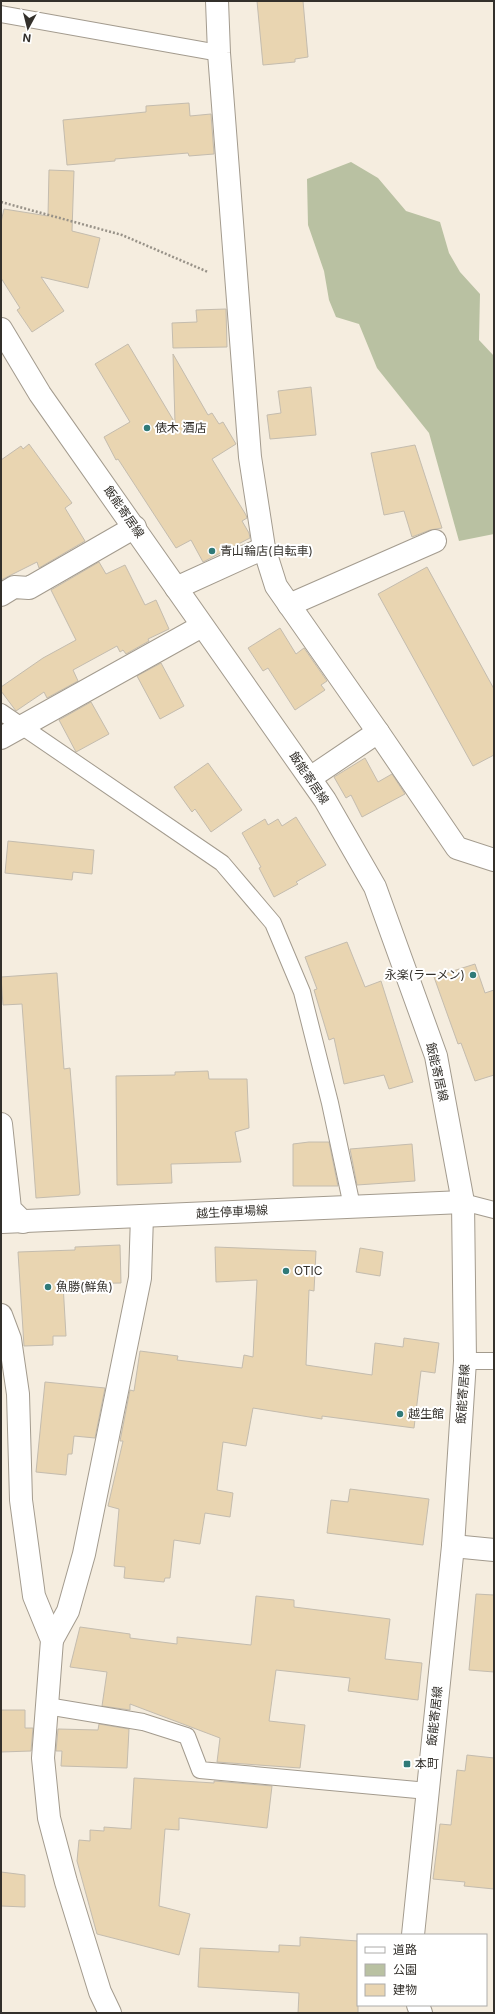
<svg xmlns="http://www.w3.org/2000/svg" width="495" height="2014" font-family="Inter,'Noto Sans JP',sans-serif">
<rect width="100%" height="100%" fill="#f5eddf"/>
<polygon fill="#b9c1a2" points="351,162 378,178 406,211 440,222 449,253 460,272 480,294 479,340 494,356 494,534 459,541 429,433 377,368 359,324 336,317 329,300 324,271 308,225 307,179"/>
<g fill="#e9d5b1" stroke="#c4bcae">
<polygon points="257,1 303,1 308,57 295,59 295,62 263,65"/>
<polygon points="189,103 190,116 211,114 214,154 189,156 188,153 115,159 115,161 67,165 63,120 146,112 146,106"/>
<polygon points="49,170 74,171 72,231 100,238 88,288 41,277 64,311 32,332 17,310 20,308 1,278 1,222 4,209 48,216"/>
<polygon points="226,309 227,347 173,348 172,323 197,322 196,310"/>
<polygon points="128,344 175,423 173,354 208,415 212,413 219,424 223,422 236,444 212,459 246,515 247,518 242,521 249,533 250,538 203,562 191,540 176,548 118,459 116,460 104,437 130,422 95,364"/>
<polygon points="311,387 316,435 270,439 267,415 281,413 278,391"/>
<polygon points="29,444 72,503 65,508 85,541 39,568 37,562 1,580 1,460 21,446 23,449"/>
<polygon points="415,445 442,528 430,530 412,537 404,511 384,515 371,453"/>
<polygon points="99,562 106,574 125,565 145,605 156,600 169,629 148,639 149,641 126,654 123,650 120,652 117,646 73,670 78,681 47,698 44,692 16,711 1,691 1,687 43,658 76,640 51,590"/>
<polygon points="427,567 494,689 494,755 473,766 378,594"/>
<polygon points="280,628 296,654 304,648 327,681 321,685 325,690 295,710 268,668 263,671 248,648"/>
<polygon points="161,663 184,706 160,719 137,676"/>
<polygon points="91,702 109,734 76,752 59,720"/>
<polygon points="365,758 378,782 392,774 405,794 362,817 351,795 346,798 334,777"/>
<polygon points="208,763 242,810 211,832 195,809 192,812 174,787"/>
<polygon points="296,817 326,865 296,882 298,884 274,897 259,868 261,867 242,833 265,819 268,825 278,819 282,826"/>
<polygon points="8,841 94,850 92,874 73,872 72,880 5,873"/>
<polygon points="347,942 365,987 381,981 413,1082 389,1089 384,1075 344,1084 334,1038 329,1040 314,990 317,989 305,957"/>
<polygon points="475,964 485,993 494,990 494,1075 475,1081 461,1043 458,1044 434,977"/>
<polygon points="57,973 64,1069 70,1068 80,1193 79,1195 36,1198 22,1004 3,1005 1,977"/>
<polygon points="208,1071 209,1079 247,1079 249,1128 235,1132 241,1162 171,1164 172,1183 117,1185 116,1076 175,1075 175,1072"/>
<polygon points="309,1142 329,1142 338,1186 293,1186 293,1144"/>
<polygon points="412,1144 415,1181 357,1185 350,1149"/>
<polygon points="120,1245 121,1283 63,1284 66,1336 53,1336 53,1345 24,1346 18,1252 75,1250 75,1247"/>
<polygon points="215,1247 316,1251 314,1291 309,1290 306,1365 372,1375 375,1343 403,1347 404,1338 439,1343 435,1373 421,1371 414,1428 322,1416 322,1419 253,1408 246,1446 223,1442 217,1490 233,1493 230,1517 205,1513 200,1544 174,1540 170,1578 165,1578 164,1582 124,1578 125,1567 114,1566 119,1509 108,1506 123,1441 120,1441 130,1390 134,1391 140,1351 178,1356 177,1360 242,1368 244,1355 253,1357 257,1280 216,1282"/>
<polygon points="360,1248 383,1252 380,1276 356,1272"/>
<polygon points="45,1382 105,1388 95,1438 74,1436 72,1454 68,1454 66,1475 36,1472"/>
<polygon points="350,1489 429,1499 423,1545 327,1533 331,1500 348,1502"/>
<polygon points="476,1594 494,1595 494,1672 469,1670"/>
<polygon points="256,1596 294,1600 294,1607 390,1619 385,1659 422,1663 418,1700 348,1691 350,1678 276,1670 269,1721 305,1725 300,1768 217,1762 220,1738 130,1704 130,1710 102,1706 107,1672 70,1667 80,1627 130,1634 130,1638 177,1644 177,1637 251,1645"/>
<polygon points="1,1710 25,1710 25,1728 33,1728 31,1751 1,1752"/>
<polygon points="99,1724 129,1729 127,1768 61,1766 62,1751 56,1751 58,1729 98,1730"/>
<polygon points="467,1755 494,1758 494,1889 464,1886 465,1882 433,1879 440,1824 451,1825 457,1770 465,1771"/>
<polygon points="134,1778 214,1783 214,1781 272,1786 267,1828 179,1818 179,1830 165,1829 159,1906 190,1914 179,1955 97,1934 77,1861 79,1840 90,1841 90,1830 104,1831 104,1827 131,1829"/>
<polygon points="1,1872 25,1875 25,1907 1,1906"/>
<polygon points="300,1937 358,1941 358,2013 298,2013 299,1993 198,1987 200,1948 279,1952 279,1945 300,1946"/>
</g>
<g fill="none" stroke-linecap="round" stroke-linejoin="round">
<defs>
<g id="service">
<polyline points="1,14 219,53"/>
<polyline points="1,712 222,863 273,923 302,992 330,1103 352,1206"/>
<polyline points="463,1202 494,1210"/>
<polyline points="465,1361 494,1361"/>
<polyline points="47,1706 143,1722 187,1736 200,1770 428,1791"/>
</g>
<g id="minor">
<polyline points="217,1 219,53 250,457 264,548 276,586 378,732 457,848 494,860"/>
<polyline points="176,588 264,548"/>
<polyline points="1,595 14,587 29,588 135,527"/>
<polyline points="289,605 435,541"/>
<polyline points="310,778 378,732"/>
<polyline points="1,1124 10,1209 23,1222"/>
<polyline points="1,1315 10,1339 18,1394 21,1500 34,1596 52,1640 43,1758 49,1818 66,1882 100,1992 110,2013"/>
<polyline points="52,1640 68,1611 84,1554 140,1278 142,1216"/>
</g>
<g id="tertiary">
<polyline points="1,738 202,626"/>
<polyline points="453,1546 494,1550"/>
</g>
<polyline id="secondary" points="2,1222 463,1202"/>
<g id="primary">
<polyline points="1,329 40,394 325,800 375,887 436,1056 463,1202 465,1361 453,1546 413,1935"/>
<polyline points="418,2005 421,2013"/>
</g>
</defs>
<use href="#service" stroke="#a39b8e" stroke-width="18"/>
<use href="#minor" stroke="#a39b8e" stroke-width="24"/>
<use href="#tertiary" stroke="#a39b8e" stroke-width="24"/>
<use href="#secondary" stroke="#a39b8e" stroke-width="24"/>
<use href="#primary" stroke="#a39b8e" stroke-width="24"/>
<polyline stroke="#989288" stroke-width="2.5" stroke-dasharray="2 2" stroke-linecap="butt" points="1,202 122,235 208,272"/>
<use href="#service" stroke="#fff" stroke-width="16"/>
<use href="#minor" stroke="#fff" stroke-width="22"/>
<use href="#tertiary" stroke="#fff" stroke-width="22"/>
<use href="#secondary" stroke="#fff" stroke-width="22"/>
<use href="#primary" stroke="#fff" stroke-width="22"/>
</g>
<g fill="#307a78" stroke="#fff" stroke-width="1.5">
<circle cx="147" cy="428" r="4"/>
<circle cx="212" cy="551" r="4"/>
<circle cx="473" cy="975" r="4"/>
<circle cx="286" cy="1271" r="4"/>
<circle cx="48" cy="1287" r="4"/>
<circle cx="400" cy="1414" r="4"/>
<rect x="403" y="1760" width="8" height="8" rx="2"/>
</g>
<g text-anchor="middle" stroke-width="4" stroke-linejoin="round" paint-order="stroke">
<g font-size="12" fill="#33302b" stroke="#fff" text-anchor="start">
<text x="155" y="432">俵木 酒店</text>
<text x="220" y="555">青山輪店(自転車)</text>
<text x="465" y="979" text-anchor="end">永楽(ラーメン)</text>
<text x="294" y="1275">OTIC</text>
<text x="56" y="1291">魚勝(鮮魚)</text>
<text x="408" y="1418">越生館</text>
<text x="415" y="1768">本町</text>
</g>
<g font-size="12" fill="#33302b" stroke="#fff">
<text transform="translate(124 512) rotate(55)" y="4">飯能寄居線</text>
<text transform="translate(309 778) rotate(56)" y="4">飯能寄居線</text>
<text transform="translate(437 1072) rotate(77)" y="4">飯能寄居線</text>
<text transform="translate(232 1212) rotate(-3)" y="4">越生停車場線</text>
<text transform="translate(463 1394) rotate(-86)" y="4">飯能寄居線</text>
<text transform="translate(435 1716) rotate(-84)" y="4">飯能寄居線</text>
</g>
</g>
<rect width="495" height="2014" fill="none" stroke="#33302b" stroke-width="4"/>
<rect x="357" y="1934" width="130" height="72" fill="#ffffff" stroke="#adacaa"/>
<rect x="365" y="1947" width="20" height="6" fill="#ffffff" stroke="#adacaa"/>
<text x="393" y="1954" font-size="12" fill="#33302b">道路</text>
<rect x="365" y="1964" width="20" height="12" fill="#b9c1a2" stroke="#adacaa"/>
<text x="393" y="1974" font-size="12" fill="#33302b">公園</text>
<rect x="365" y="1984" width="20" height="12" fill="#e9d5b1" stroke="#adacaa"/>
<text x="393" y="1994" font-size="12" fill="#33302b">建物</text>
<g transform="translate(28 28) rotate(187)" stroke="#ffffff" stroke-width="3" paint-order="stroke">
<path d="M0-3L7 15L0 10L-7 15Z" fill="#33302b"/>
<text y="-6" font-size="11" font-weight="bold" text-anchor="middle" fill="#33302b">N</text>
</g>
</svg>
